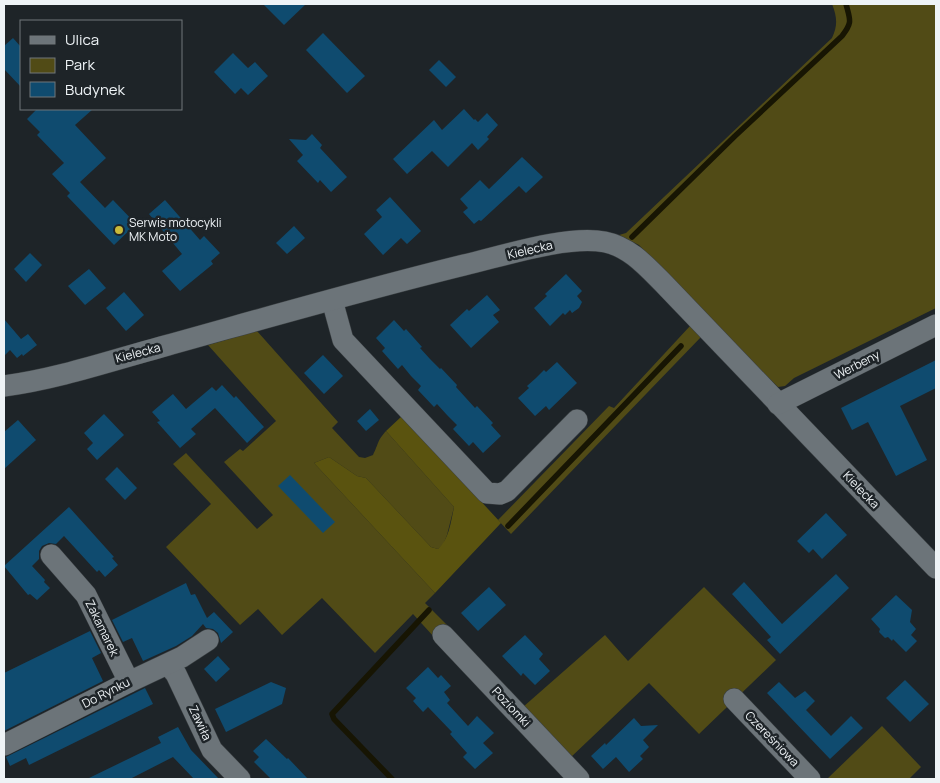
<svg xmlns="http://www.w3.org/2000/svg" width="940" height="783" font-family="Manrope,sans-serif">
<rect width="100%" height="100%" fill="#1e2428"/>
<g fill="#514b16">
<path d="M 832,4 L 936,4 L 936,308 L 794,378 L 785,386 L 778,387 L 719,329 L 639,245 L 619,235 L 626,233 L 832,38 C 838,25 837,17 832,4 Z"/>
<polygon points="690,326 701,337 511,534 498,520 609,406 614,408"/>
<path d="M 257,331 L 338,422 L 332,428 L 359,457 L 365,458 L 373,455 C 379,443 377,441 386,431 L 454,507 L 447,535 L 443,545 L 438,549 L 431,547 L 366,478 L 357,476 L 329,457 L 314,463 L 435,593 L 425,603 L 447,625 L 434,637 L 413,614 L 375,653 L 322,598 L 282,635 L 258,609 L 240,625 L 166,547 L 211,504 L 173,464 L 186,453 L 257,529 L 273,515 L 224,462 L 240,449 L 243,451 L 276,421 L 208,345 Z"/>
<polygon points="704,587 776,660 699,734 649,683 570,758 523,707 605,635 628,661"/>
<polygon points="882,726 921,767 909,779 827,779"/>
</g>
<path fill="#5a530f" d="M 402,416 L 501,523 L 435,593 L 314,463 L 329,457 L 357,476 L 366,478 L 431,547 L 438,549 C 449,540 451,521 454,507 L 386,431 Z"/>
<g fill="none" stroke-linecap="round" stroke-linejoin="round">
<g stroke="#171503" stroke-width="5.5">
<path d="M 632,237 L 735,136 L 842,36 C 853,22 850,20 846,4"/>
<polyline points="508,526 681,346"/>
<polyline points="392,779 334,719 332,714 429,610"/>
</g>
</g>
<g fill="#0f4b6f">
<polygon points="263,4 306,4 284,25"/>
<polygon points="323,33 365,76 347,93 306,50"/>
<polygon points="13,38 21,47 21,87 4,69 4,46"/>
<polygon points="233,53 248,68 255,62 268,76 248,95 241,88 235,94 214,72"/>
<polygon points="439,60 456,77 446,87 429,70"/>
<polygon points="37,109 93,109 75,125 106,158 80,182 105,208 113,200 136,224 114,245 67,196 70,193 52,174 64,163 37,135 40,132 27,119"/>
<polygon points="464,109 474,120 475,119 478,122 487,113 498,125 487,137 489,139 478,150 472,143 448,167 432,151 407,174 393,159 434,120 442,130"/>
<polygon points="312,134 322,145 320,148 347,177 331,192 320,180 318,183 297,161 303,155 289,139 306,140"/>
<polygon points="522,157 543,177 526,193 519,186 481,221 479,220 474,224 463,212 468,208 460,199 480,180 489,189"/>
<polygon points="390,197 421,231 407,244 401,238 383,255 364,234 382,217 376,210"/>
<polygon points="165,200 200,240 204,236 220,253 211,261 213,264 180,291 162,271 182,254 149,214"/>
<polygon points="294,226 305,238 287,254 276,243"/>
<polygon points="30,253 42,265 26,282 14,269"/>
<polygon points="89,269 106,288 85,305 68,286"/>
<polygon points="566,274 582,291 577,296 582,302 579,308 572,313 570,310 565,315 563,313 550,326 534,308 547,296 545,294"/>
<polygon points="124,292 144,315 126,331 106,308"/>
<polygon points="487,295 500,310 493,315 499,322 471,348 450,325 467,309 469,311"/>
<polygon points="4,319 21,339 28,334 37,345 23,356 22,354 17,358 10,350 4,356"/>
<polygon points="394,320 404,331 406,329 422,347 420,348 430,359 440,369 441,368 457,385 456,387 475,408 477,406 493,423 491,425 501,436 483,453 473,442 469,446 453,429 457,425 447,415 437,404 434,407 418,390 421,386 411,376 402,365 398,369 382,351 385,348 376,338"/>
<polygon points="323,355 343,376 324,394 304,373"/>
<polygon points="936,360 936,388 900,406 927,460 896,476 868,422 852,430 841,408"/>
<polygon points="557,362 577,383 549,410 546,406 535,416 518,398 529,388 527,386 536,378 544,370 546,372"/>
<polygon points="222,385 234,398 236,396 264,427 247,443 215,408 191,429 196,434 180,448 157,422 160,421 152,412 173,394 186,409 212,387 216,391"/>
<polygon points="370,409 379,420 366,431 357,421"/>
<polygon points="104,414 124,435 97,460 87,449 93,443 84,433"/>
<polygon points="18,420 36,440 4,469 4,432"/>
<polygon points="117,467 137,488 125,500 105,479"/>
<polygon points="290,475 335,522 323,533 278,486"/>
<polygon points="69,507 114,557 112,558 118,565 105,577 99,570 97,572 64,536 56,544 49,543 42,546 39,551 39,559 32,566 45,580 44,582 50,588 37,600 30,594 28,595 4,566"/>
<polygon points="826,513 847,535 822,559 813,549 809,553 797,541"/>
<polygon points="836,574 849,588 780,654 767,640 771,637 732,594 744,582 782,624"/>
<polygon points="186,583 191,595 195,594 207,618 214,612 233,632 221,643 218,633 213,629 206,628 203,624 192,636 176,646 143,661 132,638 123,642 112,620"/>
<polygon points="489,587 506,605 478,631 461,613"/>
<polygon points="896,595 912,610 910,622 916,629 911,635 917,641 906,652 893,639 892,641 888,637 885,638 879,632 880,629 871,619"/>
<polygon points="90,631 101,653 92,658 103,681 4,731 4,673"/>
<polygon points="525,635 543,654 539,659 550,671 535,685 523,673 521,676 502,656"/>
<polygon points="218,656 230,669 216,682 204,669"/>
<polygon points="428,667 438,678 441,675 451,686 444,692 450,700 447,703 468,726 477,716 494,733 483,743 493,753 475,769 463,757 467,753 450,734 452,732 428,707 423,712 413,701 416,698 406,688"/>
<polygon points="905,680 929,704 910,722 886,698"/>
<polygon points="271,682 286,688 282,704 226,732 215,709"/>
<polygon points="779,682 795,698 805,691 815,701 806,710 831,736 851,716 863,728 830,759 767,693"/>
<polygon points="145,688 153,704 29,765 26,758 10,766 6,757"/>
<polygon points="634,718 641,726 658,725 643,740 649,747 640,756 643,759 629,772 616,757 603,769 591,756 605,743 606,745"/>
<polygon points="178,727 191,750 219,779 194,779 173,757 130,779 87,779 161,743 158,737"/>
<polygon points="266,739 287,759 288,758 308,779 271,779 254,762 259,757 253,751"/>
</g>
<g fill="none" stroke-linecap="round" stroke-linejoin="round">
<defs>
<g id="minor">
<polyline points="332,300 343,340 487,493 500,494 507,491 577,420"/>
<path d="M 4,386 C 57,379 110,361 161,347 C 262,319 362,290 464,265 C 503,256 566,235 605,242 C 630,247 647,267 665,285 L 936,568"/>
<polyline points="778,404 936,325"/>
<polyline points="51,555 86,595 129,682"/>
<polyline points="443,635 579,779"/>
<polyline points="164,666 170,667 176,674 212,750 240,779"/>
<polyline points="734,699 810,779"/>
<polyline points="4,745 129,682 182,657 208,640"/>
</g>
</defs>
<use href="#minor" stroke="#3b4043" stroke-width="22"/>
<use href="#minor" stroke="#6c7479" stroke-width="21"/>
</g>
<circle fill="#c9ba3a" stroke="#1e2428" stroke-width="2" cx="119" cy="230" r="5"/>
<g text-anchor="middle" stroke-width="5" stroke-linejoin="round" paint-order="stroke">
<g font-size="12" fill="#eef3f6" stroke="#1e2428" text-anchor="start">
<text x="129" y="227">Serwis motocykli<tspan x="129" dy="14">MK Moto</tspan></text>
</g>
<g font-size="12" fill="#eef3f6" stroke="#1e2428">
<text transform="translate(530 250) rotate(-13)" y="4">Kielecka</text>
<text transform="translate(138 353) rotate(-15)" y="4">Kielecka</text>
<text transform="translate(857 365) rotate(-27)" y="4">Werbeny</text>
<text transform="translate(861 490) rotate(46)" y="4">Kielecka</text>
<text transform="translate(102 628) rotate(64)" y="4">Zakamarek</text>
<text transform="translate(106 693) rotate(-27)" y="4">Do Rynku</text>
<text transform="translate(511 707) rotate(47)" y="4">Poziomki</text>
<text transform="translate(200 723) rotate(65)" y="4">Zawiła</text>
<text transform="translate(772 739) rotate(46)" y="4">Czereśniowa</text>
</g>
</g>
<rect width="940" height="783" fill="none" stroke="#eef3f6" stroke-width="10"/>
<rect x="20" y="20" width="162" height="90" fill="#1e2428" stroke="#71777a"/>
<rect x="30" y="36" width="25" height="8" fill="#6c7479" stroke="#71777a"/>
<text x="65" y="45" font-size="15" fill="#eef3f6">Ulica</text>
<rect x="30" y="58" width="25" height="15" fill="#514b16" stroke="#71777a"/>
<text x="65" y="70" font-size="15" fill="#eef3f6">Park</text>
<rect x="30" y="82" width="25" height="15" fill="#0f4b6f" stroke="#71777a"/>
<text x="65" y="95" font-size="15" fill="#eef3f6">Budynek</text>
</svg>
